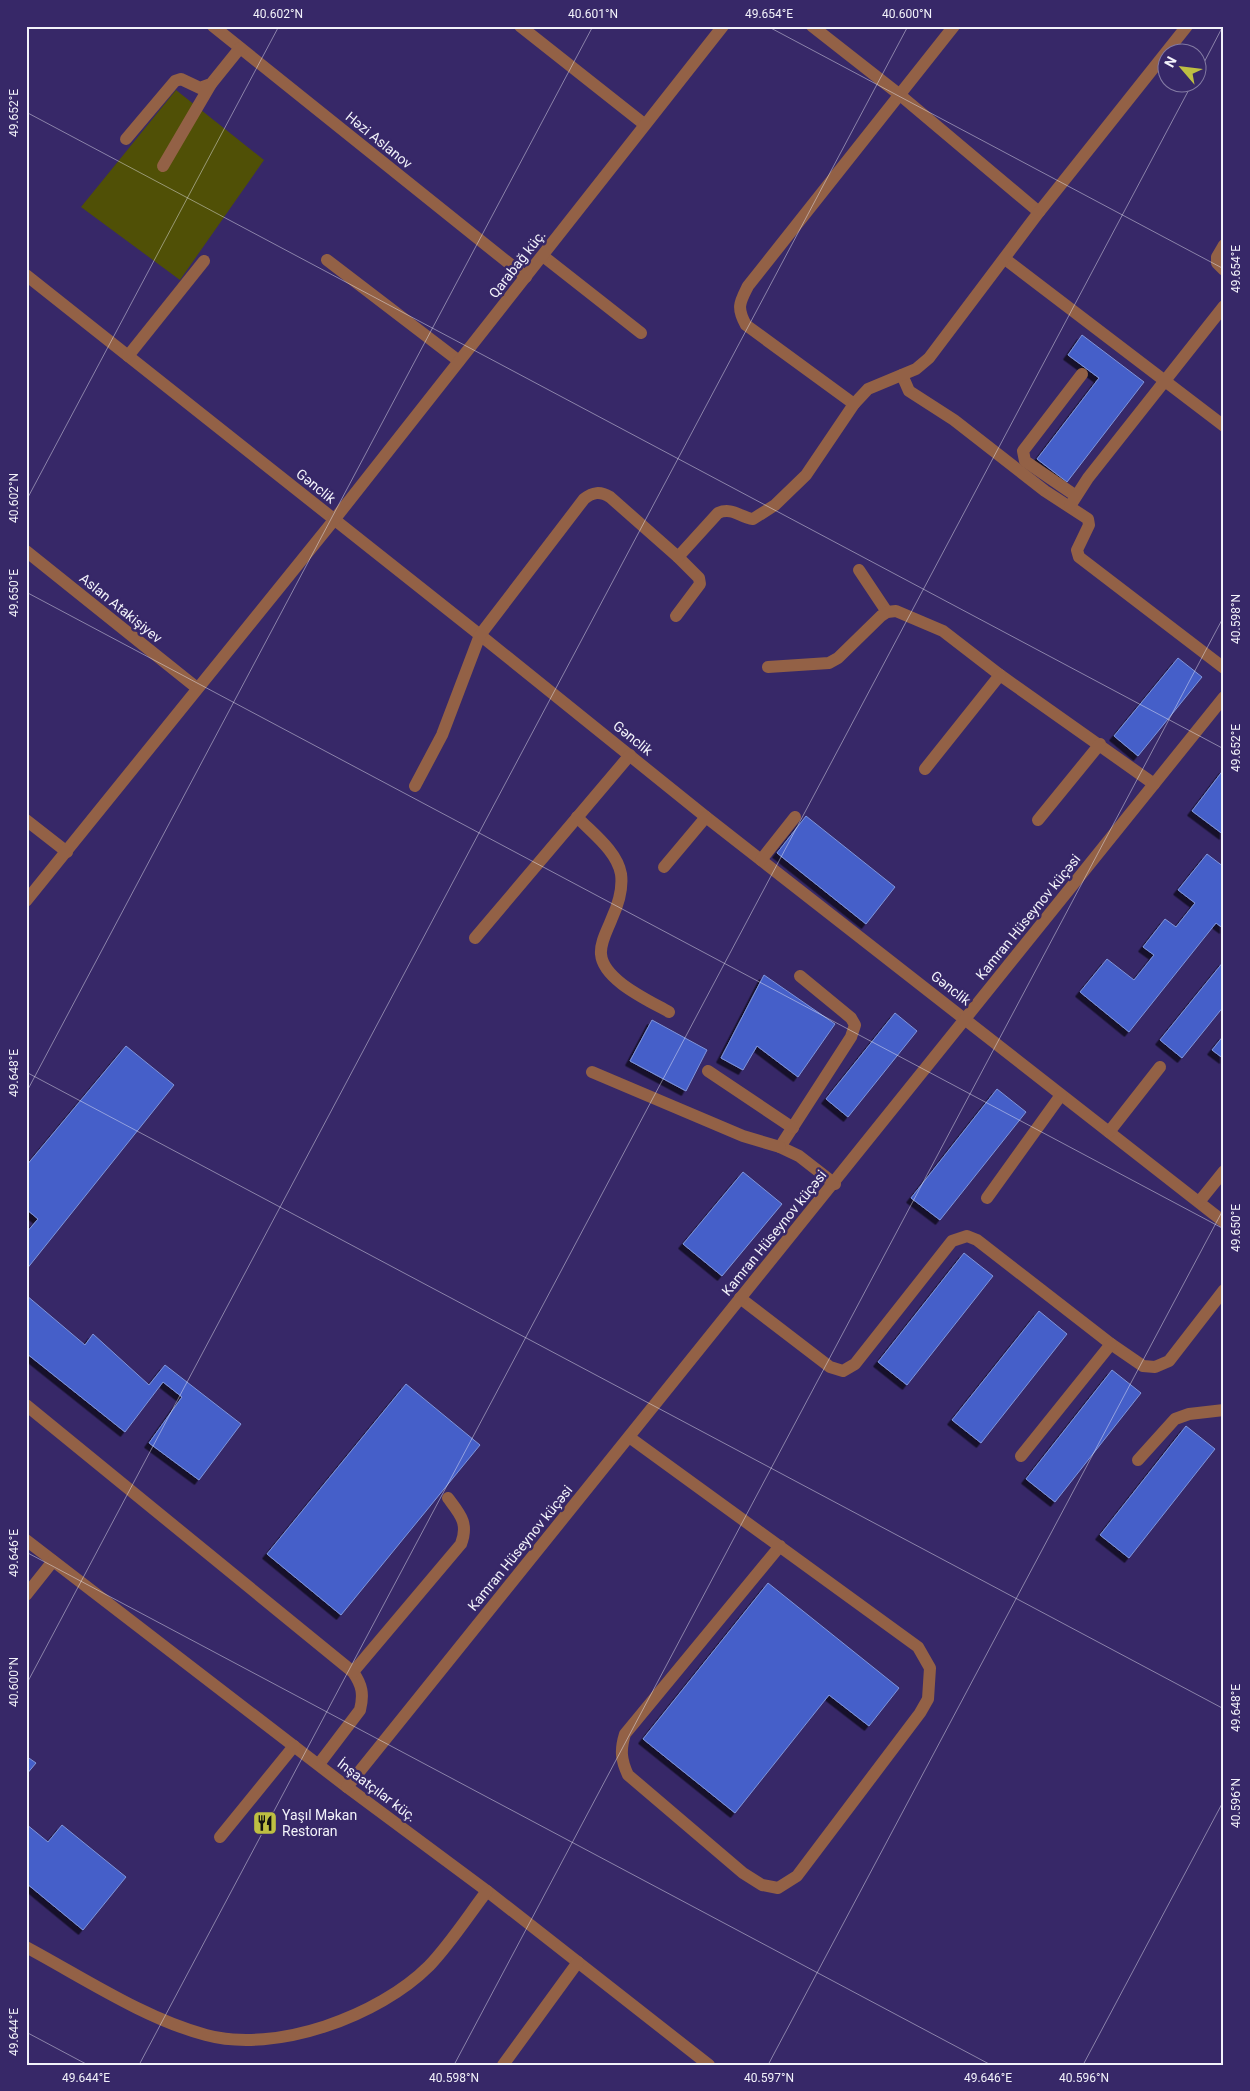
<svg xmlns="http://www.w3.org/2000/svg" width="1250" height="2091" font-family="Roboto,sans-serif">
<defs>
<filter id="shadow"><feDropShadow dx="-4.5" dy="4.5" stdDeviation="0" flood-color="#0009"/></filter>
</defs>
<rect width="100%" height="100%" fill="#372868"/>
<polygon fill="#505006" points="176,90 264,160 180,280 81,207"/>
<g fill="#455ec9" stroke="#7f96db" filter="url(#shadow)">
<polygon points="1082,335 1144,382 1067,482 1037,459 1099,378 1068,355"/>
<polygon points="1178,658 1202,677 1138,756 1114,736"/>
<polygon points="1224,769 1224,835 1192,811"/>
<polygon points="806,816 895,887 866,924 777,853"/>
<polygon points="1207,854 1224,867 1224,929 1216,923 1129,1032 1080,992 1107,959 1134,980 1154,955 1143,947 1165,919 1176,927 1195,903 1178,890"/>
<polygon points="1224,961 1224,1006 1182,1058 1160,1040"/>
<polygon points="764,975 835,1024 798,1077 757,1046 743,1070 721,1058"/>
<polygon points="895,1013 917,1031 848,1117 826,1099"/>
<polygon points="652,1020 707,1050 686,1091 630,1061"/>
<polygon points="1224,1035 1224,1059 1212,1050"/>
<polygon points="126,1046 174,1085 26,1270 26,1233 38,1219 26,1209 26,1166"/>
<polygon points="997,1089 1026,1112 940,1220 911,1198"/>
<polygon points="743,1172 782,1204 722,1276 683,1244"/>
<polygon points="964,1253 993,1276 907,1385 878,1362"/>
<polygon points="26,1295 85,1345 93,1334 149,1385 165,1365 241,1424 199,1480 149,1443 182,1397 163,1382 125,1432 26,1353"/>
<polygon points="1039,1311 1067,1334 981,1443 952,1420"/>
<polygon points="1112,1370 1141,1393 1055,1502 1026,1479"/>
<polygon points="406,1384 480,1445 341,1615 267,1554"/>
<polygon points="1186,1426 1215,1449 1129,1558 1100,1535"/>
<polygon points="768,1583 899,1688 869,1726 829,1695 735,1813 643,1739"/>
<polygon points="26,1756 36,1763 26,1775"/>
<polygon points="26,1824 48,1842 62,1825 126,1877 83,1930 26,1883"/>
</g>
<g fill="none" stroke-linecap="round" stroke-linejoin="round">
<g stroke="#936146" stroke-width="12">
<polyline points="213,26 526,277"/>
<polyline points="520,26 644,124"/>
<polyline points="812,26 900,95 1039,212"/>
<polyline points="126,139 175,81 181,79 200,88 211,84 240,48"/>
<polyline points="163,166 211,84"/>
<polyline points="1224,245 1217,257 1217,263 1224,270"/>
<polyline points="543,256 641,333"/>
<polyline points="1005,259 1224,426"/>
<polyline points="327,260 459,361"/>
<polyline points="26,275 480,635 706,817 1224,1222"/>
<polyline points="128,356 204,261"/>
<polyline points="902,375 909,391 954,420 1045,491 1088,519 1089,525 1077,550 1079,557 1224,668"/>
<path d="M 854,404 L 746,325 C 736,307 740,302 748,286 L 954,26"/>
<polyline points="1076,496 1025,461 1023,451 1082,374"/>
<polyline points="1070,506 1088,478 1224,306"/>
<polyline points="26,551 197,688"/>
<polyline points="859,570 887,612"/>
<polyline points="676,616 700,584 699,578 678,557"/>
<polyline points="768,667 829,663 838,658 881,616 887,612 896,611 943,631 1000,675 1154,784"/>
<polyline points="925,769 1000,675"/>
<path d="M 415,786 L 442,735 L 480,635 L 584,499 C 593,492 600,491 610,497 L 678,557 L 718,513 C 732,507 740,517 753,519 L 775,505 L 806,475 L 854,404 L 868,389 L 916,369 L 929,358 L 1039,212 L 1187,26"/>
<path d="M 577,817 C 592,833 617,851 621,874 C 623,889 618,905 612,918 C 608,929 600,942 601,954 C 603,980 648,1000 669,1012"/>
<polyline points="26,820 67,852"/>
<polyline points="1038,820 1100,744"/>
<polyline points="761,860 795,817"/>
<polyline points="664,867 706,817"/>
<polyline points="26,901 334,520 723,26"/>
<polyline points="475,938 630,755"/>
<polyline points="800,976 851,1018 855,1025 851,1037 780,1147 799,1156 835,1184"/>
<polyline points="708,1071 793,1128"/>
<polyline points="592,1072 743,1136 780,1147"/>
<polyline points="1109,1132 1160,1067"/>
<polyline points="987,1198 1061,1095"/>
<polyline points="1199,1202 1224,1171"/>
<polyline points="740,1298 830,1367 843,1371 855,1364 952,1241 967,1236 977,1240 1111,1344 1143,1366 1155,1367 1169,1361 1224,1290"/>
<path d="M 26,1405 L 353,1672 C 362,1685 364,1694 360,1710 L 319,1764"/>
<path d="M 629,1437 L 918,1647 L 930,1668 L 928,1699 L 920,1713 L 797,1876 L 778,1888 L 762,1885 L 743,1873 L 628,1775 C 621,1760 620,1750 625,1734 L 780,1546"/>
<polyline points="1021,1456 1111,1344"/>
<polyline points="1138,1460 1175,1419 1189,1414 1224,1410"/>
<polyline points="26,1540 347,1787 487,1891 709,2065"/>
<polyline points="26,1595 53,1561"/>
<path d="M 353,1672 L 461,1544 C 469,1523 460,1514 448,1498"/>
<path d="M 347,1787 C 639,1424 933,1062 1224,697"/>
<polyline points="220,1837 294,1746"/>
<path d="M 26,1947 C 82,1977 145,2019 206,2035 C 276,2054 379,2016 429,1966 C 450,1944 468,1916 487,1891"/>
<polyline points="503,2065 578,1962"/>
</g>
</g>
<path fill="none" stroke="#f2f2fa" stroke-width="1" stroke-opacity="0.45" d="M 767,26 L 1224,269M 1198,74 L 1223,26M 26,112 L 1224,749M 26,501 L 279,26M 26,592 L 1224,1229M 26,1072 L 1224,1709M 26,1093 L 593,26M 26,1552 L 991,2065M 26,1685 L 908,26M 26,2032 L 88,2065M 139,2065 L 1193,82M 454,2065 L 1224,616M 768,2065 L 1224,1208M 1083,2065 L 1224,1800"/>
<defs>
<symbol id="restaurant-square" viewBox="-11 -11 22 22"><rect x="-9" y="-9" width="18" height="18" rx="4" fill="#bebf42" stroke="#372868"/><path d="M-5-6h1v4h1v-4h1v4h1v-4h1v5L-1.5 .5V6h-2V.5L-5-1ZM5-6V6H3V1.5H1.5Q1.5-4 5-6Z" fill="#111"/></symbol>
</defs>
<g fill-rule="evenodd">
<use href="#restaurant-square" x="251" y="1809" width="28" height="28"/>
</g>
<g text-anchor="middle" stroke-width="5" stroke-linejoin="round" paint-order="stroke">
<g font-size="14" fill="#f2f2fa" stroke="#372868">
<text transform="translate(379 140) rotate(39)" y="5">Həzi Aslanov</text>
<text transform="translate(517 264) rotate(-52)" y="5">Qarabağ küç.</text>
<text transform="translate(316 486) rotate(39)" y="5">Gənclik</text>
<text transform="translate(121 608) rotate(39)" y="5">Aslan Atakişiyev</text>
<text transform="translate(633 738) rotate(39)" y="5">Gənclik</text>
<text transform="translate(1028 917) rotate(-51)" y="5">Kamran Hüseynov küçəsi</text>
<text transform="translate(951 988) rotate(38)" y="5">Gənclik</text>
<text transform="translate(774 1233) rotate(-51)" y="5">Kamran Hüseynov küçəsi</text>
<text transform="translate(520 1548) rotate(-51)" y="5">Kamran Hüseynov küçəsi</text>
<text transform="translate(377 1790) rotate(37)" y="5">İnşaatçılar küç.</text>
</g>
<g font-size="14" fill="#f2f2fa" stroke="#372868" text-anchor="start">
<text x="282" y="1820">Yaşıl Məkan<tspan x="282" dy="16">Restoran</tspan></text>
</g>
</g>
<rect width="1250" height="2091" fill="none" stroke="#372868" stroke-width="55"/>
<g transform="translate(1182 68) rotate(298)"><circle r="24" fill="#372868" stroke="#8279a2"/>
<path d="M0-4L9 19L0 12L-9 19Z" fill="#bebf42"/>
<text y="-8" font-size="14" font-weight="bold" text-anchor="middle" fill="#f2f2fa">N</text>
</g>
<rect x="28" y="28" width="1194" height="2036" fill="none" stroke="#f2f2fa" stroke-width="2"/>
<g font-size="12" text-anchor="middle" fill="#f2f2fa">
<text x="278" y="18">40.602°N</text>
<text x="593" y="18">40.601°N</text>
<text x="769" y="18">49.654°E</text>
<text x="907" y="18">40.600°N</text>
<text transform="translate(14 113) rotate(-90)" y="4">49.652°E</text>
<text transform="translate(1236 269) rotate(-90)" y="4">49.654°E</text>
<text transform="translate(14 498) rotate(-90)" y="4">40.602°N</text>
<text transform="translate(14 593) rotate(-90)" y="4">49.650°E</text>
<text transform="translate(1236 619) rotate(-90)" y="4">40.598°N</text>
<text transform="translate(1236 748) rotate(-90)" y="4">49.652°E</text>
<text transform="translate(14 1073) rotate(-90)" y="4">49.648°E</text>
<text transform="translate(1236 1228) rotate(-90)" y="4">49.650°E</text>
<text transform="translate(14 1553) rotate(-90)" y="4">49.646°E</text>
<text transform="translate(14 1682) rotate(-90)" y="4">40.600°N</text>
<text transform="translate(1236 1708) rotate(-90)" y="4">49.648°E</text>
<text transform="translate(1236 1803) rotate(-90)" y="4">40.596°N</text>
<text transform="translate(14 2032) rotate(-90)" y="4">49.644°E</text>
<text x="86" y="2082">49.644°E</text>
<text x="454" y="2082">40.598°N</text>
<text x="769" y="2082">40.597°N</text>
<text x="988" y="2082">49.646°E</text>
<text x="1084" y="2082">40.596°N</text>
</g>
</svg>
